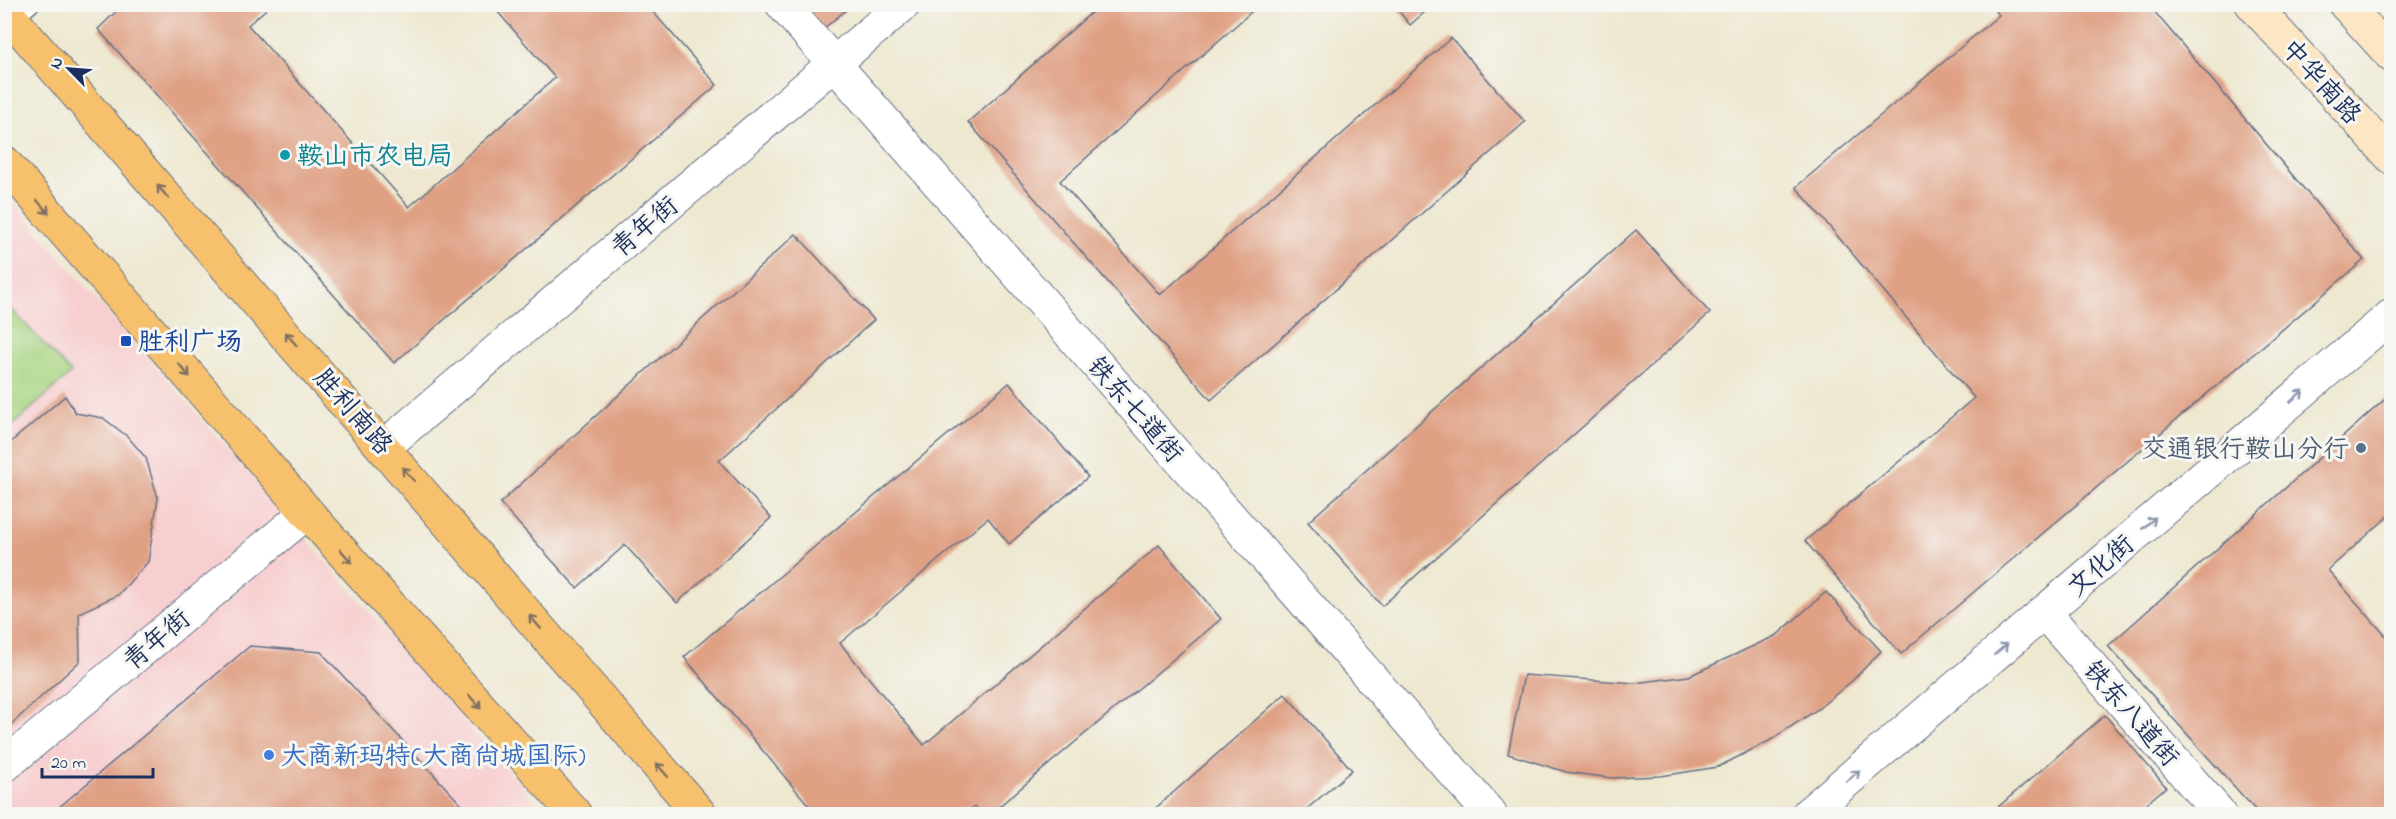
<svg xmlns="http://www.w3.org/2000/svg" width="2396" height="819" font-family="'Indie Flower','LXGW WenKai TC',sans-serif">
<rect width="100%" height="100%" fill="#f6f6f2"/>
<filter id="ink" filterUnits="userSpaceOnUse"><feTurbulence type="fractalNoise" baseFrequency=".0167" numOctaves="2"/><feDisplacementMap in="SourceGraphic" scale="12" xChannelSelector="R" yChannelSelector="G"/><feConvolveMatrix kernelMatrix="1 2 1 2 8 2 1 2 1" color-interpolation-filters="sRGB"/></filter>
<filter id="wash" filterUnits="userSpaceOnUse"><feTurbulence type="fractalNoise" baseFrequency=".008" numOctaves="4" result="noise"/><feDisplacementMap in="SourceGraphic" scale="24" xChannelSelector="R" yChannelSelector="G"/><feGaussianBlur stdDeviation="1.35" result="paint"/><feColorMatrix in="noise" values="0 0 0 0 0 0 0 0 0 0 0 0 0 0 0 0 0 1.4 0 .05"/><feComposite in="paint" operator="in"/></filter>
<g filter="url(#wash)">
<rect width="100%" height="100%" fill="#eee8d0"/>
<polygon fill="#f7cfd0" points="5,194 546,814 5,814"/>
<polygon fill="#a8d481" stroke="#628270" stroke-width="1.5" points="4,301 71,373 5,432 4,432"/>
<g id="blocks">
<g fill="#dfa084">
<polygon points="124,4 272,4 248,25 409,207 555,78 491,4 646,4 717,85 394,363 98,29"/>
<polygon points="801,4 853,4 822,30"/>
<polygon points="1101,4 1260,4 1060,181 1160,295 1451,38 1525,122 1211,400 968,122"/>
<polygon points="1393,4 1434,4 1410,25"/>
<polygon points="1990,4 2148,4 2364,260 1901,654 1805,541 1974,398 1796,187 1999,15"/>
<polygon points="1636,230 1710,313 1382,606 1308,522"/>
<polygon points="796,234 874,320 719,461 771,518 677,603 625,545 577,588 500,503"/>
<polygon points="1009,383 1088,477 1009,544 988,518 840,643 924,745 1159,545 1221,619 990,814 982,814 975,806 965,814 816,814 684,657"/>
<polygon points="2392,393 2392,513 2328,570 2392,643 2392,814 2259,814 2108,646"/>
<polygon points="65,396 76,413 103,418 128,437 146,458 158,498 148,562 118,595 79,613 80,661 4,731 4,448"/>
<polygon points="1826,592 1881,651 1853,680 1818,709 1769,741 1718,767 1661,776 1611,778 1566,772 1508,754 1524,675 1635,683 1689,676 1777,635"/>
<polygon points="250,646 321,652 470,814 51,814"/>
<polygon points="1285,694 1352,770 1301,814 1149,814"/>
<polygon points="2105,715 2166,787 2134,814 1990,814"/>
</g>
</g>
</g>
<g filter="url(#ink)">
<use href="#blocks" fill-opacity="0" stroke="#657086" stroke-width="1.5"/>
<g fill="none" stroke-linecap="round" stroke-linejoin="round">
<defs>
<polyline id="lane" points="12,20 31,4"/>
<g id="street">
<polyline points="782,4 1490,814"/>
<polyline points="384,447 904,4"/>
<polyline points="2044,612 2220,814"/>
<polyline points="4,766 307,512"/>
<polyline points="1808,814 2392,315"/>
</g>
<g id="secondary">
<polyline points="2252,4 2392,158"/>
<polyline points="2345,4 2392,56"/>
</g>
<g id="primary">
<polyline points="4,10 700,814"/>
<polyline points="4,162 307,512 575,814"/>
</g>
</defs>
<use href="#lane" stroke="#657086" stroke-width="19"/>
<use href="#street" stroke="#657086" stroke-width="35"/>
<use href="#secondary" stroke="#657086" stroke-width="35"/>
<use href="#primary" stroke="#657086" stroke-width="35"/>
<use href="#lane" stroke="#fff" stroke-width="16"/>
<use href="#street" stroke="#fff" stroke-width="33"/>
<use href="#secondary" stroke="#fce6c4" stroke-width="33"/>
<use href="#primary" stroke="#f7c06c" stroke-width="33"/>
</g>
<defs><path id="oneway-shaft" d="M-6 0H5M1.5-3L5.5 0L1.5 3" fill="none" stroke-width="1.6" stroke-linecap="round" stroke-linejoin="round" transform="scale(1.5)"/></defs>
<g stroke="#7e7064">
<use href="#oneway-shaft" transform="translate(163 192) rotate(-131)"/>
<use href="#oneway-shaft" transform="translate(43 207) rotate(49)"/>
<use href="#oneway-shaft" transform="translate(291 339) rotate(-131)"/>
<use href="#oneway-shaft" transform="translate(184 370) rotate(49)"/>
<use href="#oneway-shaft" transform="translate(408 474) rotate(-131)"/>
<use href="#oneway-shaft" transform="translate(346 556) rotate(49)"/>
<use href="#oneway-shaft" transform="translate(535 622) rotate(-131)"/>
<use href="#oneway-shaft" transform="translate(475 702) rotate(49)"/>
<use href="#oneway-shaft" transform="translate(662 770) rotate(-131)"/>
</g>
<g stroke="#8d97ae">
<use href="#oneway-shaft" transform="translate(2297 396) rotate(-41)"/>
<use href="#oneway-shaft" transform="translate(2149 523) rotate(-41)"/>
<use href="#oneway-shaft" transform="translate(2001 649) rotate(-41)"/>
<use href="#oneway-shaft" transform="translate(1853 776) rotate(-41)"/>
</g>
</g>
<circle fill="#0f9aa8" stroke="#f6f6f2" stroke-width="2" cx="285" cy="155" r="6"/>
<rect fill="#1a4fb4" stroke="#f6f6f2" stroke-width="2" x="120" y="335" width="12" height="12" rx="3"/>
<circle fill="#5c6f8a" stroke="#f6f6f2" stroke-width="2" cx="2361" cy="448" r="6"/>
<circle fill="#3f7fe0" stroke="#f6f6f2" stroke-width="2" cx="269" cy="755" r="6"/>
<g text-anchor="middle" stroke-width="6" stroke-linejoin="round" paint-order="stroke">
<g font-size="26" fill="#1b2f5e" stroke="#f6f6f2">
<text transform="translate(2322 81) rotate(48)" y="9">中华南路</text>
<text transform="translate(644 226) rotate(-40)" y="9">青年街</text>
<text transform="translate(1136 409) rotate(49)" y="9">铁东七道街</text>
<text transform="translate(354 411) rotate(49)" y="9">胜利南路</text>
<text transform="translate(2100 565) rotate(-41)" y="9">文化街</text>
<text transform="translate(156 639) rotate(-40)" y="9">青年街</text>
<text transform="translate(2132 713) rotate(49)" y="9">铁东八道街</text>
</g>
<g font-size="26" fill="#0d838f" stroke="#f6f6f2" text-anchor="start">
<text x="297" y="164">鞍山市农电局</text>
</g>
<g font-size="26" fill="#164399" stroke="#f6f6f2" text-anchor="start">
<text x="138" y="350">胜利广场</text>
</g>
<g font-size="26" fill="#4e5e75" stroke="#f6f6f2" text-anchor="end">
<text x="2349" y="457">交通银行鞍山分行</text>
</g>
<g font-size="26" fill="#366cbe" stroke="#f6f6f2" text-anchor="start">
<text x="281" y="764">大商新玛特(大商尚城国际)</text>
</g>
</g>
<rect width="2396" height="819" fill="none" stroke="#f6f6f2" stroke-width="24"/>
<g transform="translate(69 69) rotate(295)" stroke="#f6f6f2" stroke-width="4.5" paint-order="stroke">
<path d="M0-4.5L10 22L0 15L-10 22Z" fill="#1b2f5e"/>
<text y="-9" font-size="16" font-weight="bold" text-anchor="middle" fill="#1b2f5e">N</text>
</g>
<path d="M42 768v9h111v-9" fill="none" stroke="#1b2f5e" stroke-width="3"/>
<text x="51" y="768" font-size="18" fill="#1b2f5e" stroke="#f6f6f2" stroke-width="4.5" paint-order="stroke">20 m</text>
</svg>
